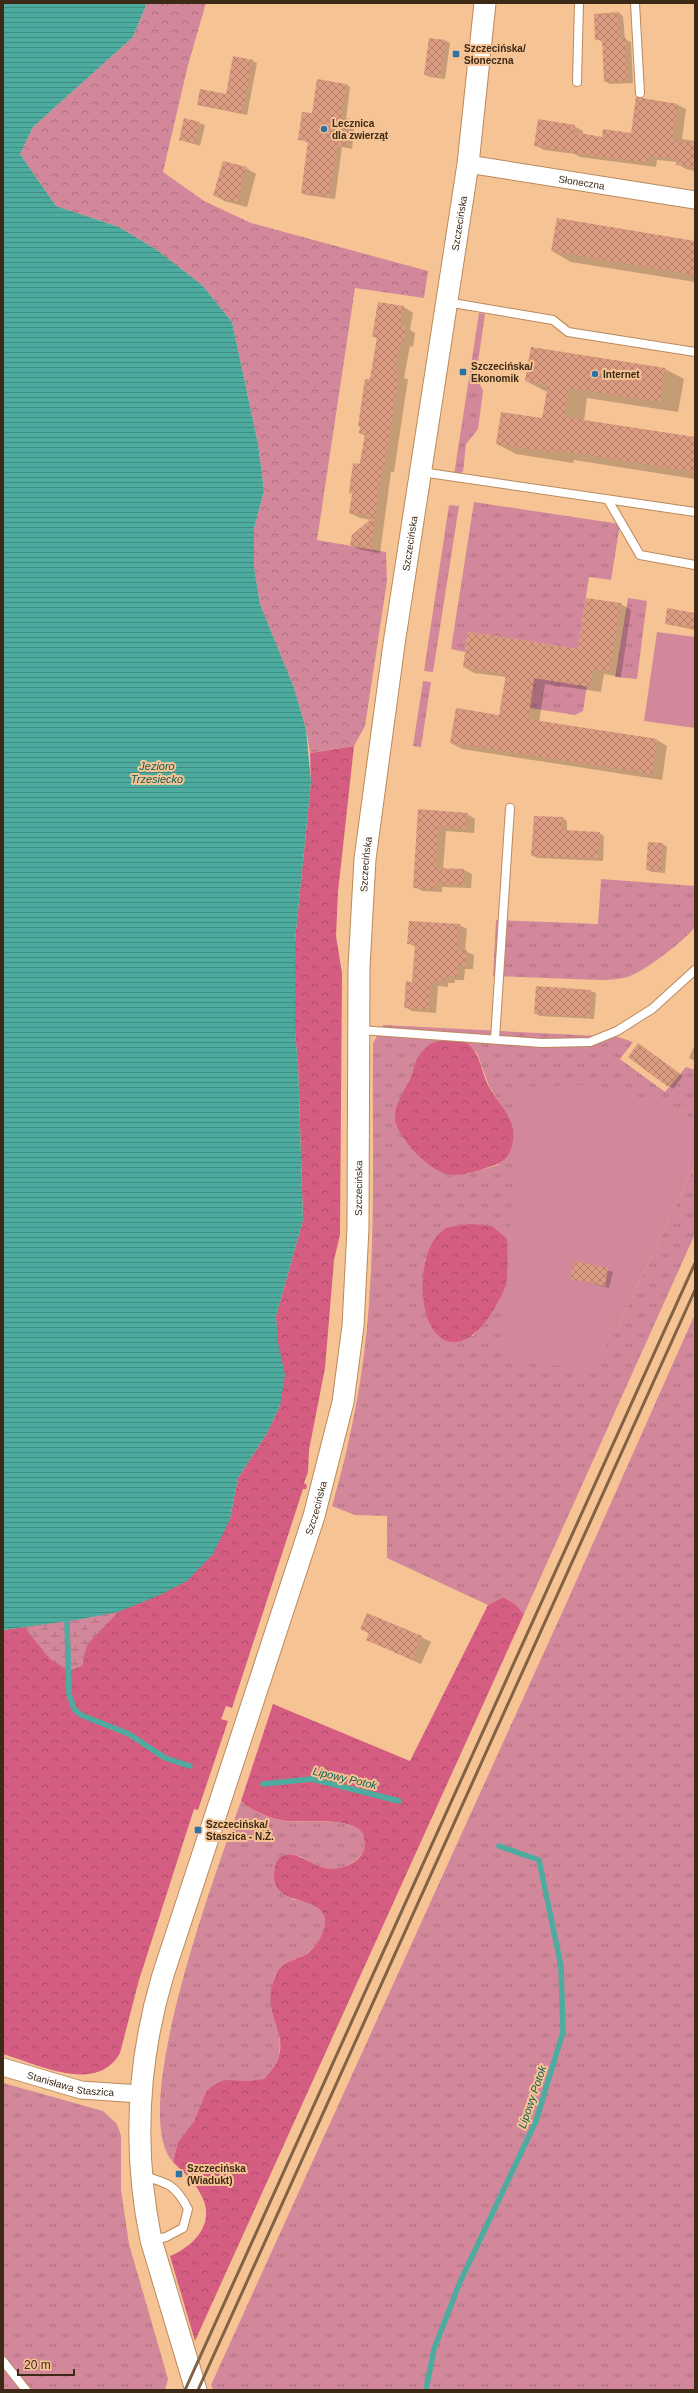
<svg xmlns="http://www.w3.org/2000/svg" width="698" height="2393" font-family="Arial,sans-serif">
<defs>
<pattern id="grass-tufts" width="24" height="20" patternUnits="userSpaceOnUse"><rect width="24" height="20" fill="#d2889a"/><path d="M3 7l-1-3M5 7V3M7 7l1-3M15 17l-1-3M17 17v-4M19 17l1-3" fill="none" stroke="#ac6f7d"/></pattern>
<pattern id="forest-crowns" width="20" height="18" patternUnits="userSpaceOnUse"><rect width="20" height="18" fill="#d45d81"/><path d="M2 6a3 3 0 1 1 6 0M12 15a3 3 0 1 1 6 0" fill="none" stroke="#ad4d69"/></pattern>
<pattern id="wetland-marsh" width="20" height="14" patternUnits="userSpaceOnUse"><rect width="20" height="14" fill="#d2889a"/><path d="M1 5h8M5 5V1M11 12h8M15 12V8" fill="none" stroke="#ac6f7d"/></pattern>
<pattern id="park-crowns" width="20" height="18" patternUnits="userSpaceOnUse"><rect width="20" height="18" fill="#d2889a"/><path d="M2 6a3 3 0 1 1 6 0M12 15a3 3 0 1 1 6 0" fill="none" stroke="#ac6f7d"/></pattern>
<pattern id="water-rules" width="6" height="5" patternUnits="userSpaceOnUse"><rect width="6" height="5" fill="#4dac9f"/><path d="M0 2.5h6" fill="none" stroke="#418c81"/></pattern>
<pattern id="building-cross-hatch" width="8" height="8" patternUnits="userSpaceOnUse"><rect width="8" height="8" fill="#db9c82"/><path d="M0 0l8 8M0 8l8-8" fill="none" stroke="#b37f69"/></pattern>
</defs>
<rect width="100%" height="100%" fill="#f6c394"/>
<g fill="url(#grass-tufts)" fill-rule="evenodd">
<polygon points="479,313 485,314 476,376 483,391 478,429 466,444 463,472 454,475"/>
<polygon points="474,502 620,524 611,580 589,577 578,649 468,632 465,652 451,649"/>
<polygon points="449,505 459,506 433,672 424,671"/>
<polygon points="628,598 647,601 637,679 615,677"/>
<polygon points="534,678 587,686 583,711 575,715 530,708"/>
<polygon points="423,681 431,682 421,747 413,746"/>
<path d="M 601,879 L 695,886 L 695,927 C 684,941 643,973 627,977 C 610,982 590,979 572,979 C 546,978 520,977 493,976 L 496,920 L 598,924 Z"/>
<path d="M 383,1025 L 618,1037 L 633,1042 L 620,1059 L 665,1092 L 686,1067 L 695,1070 L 695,1124 L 679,1107 L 616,1331 L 695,1164 L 695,1234 L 524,1614 L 515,1604 L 503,1597 L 488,1605 L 387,1558 L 387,1516 L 355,1515 L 332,1506 C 349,1448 361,1388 367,1328 C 376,1233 372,1138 373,1043 ZM 454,1041 L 466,1042 L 477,1053 L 489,1086 L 504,1110 L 498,1165 L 467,1174 L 436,1169 L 404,1140 L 397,1106 L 412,1074 L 415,1061 L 432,1043 ZM 425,1259 L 507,1260 C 505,1296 497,1310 473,1336 L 431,1326 L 423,1299 Z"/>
<polygon points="695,1314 695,2390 213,2390 211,2385 566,1604"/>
<path d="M 241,1801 C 252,1810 264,1817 279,1820 C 299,1825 352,1815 363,1834 C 364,1839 366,1847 363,1852 C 355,1865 338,1871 324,1868 C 317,1867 306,1859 299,1856 L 292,1899 C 305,1902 324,1903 325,1919 C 326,1931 317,1947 307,1953 C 298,1959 285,1961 278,1970 C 275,1973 274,1980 273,1984 C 271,1989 273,1996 273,2002 C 276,2033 291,2051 264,2079 L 206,2092 L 194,2121 L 178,2142 L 173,2162 C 126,2111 219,1865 241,1801 Z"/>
<polygon points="3,2083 103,2111 117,2124 121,2136 121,2190 129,2244 168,2379 165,2390 3,2390"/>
</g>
<g fill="url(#forest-crowns)">
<path d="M 354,746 L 338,892 L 336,936 L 342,973 L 340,1235 L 334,1260 L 325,1368 L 309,1450 L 308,1472 L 304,1483 L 307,1485 L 306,1489 L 303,1489 L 232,1708 L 226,1706 L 221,1719 L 228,1721 L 198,1810 L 194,1809 L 139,1980 L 120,2053 C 97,2095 37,2064 3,2054 L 3,1630 L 76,1620 L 230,1519 L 238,1478 L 266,1435 L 280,1406 L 276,1316 L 303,1220 L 298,1063 L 295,1033 L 295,941 L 311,782 L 310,753 Z"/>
<path d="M 454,1041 L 466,1042 C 481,1053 481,1072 489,1087 C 502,1109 520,1122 511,1149 C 507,1161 497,1165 486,1168 C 474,1172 460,1177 447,1174 C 429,1170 397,1138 395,1119 C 394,1103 407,1088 412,1074 C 413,1070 414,1066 415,1062 C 418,1056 425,1048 430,1044 C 436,1040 448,1041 454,1041 Z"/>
<path d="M 472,1224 L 492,1226 L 507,1239 C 507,1253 509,1271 506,1284 C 499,1307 468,1359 440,1337 C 415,1318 417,1245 445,1229 C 453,1225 464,1225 472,1224 Z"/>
<path d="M 503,1597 L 515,1604 L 524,1614 L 195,2341 L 170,2256 C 196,2245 217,2221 200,2193 C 194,2181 182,2171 173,2162 L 178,2142 L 194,2121 L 206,2092 L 212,2086 L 224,2080 L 249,2081 L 264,2079 C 302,2040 260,2020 273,1983 C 275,1978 276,1972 279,1969 C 287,1960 299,1959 308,1953 C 317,1946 326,1931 325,1919 C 322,1893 266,1909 275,1867 C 282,1840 311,1865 324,1868 C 337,1871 357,1865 363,1852 C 366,1847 364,1839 363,1834 C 353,1815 300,1824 280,1820 C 265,1817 252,1810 241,1801 L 273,1704 L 410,1761 L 488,1605 Z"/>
</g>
<polygon fill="url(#wetland-marsh)" points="118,1612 87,1645 82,1666 69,1671 50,1659 25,1628"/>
<polygon fill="url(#park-crowns)" points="147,3 206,3 188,65 163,172 204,201 251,223 428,271 424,298 355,288 317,540 386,552 387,581 365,726 354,746 310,753 306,729 294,688 260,604 254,567 254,528 264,491 258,444 232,322 202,285 157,250 119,227 56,206 20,154 33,127 133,37"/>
<g fill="#d2889a">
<polygon points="657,632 695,637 695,728 644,721"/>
<polygon points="586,1085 679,1107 695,1124 695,1164 616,1331 592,1370 502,1358 519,1087"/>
</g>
<polygon fill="url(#water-rules)" points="3,3 147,3 133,37 33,127 20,154 56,206 119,227 157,250 202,285 232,322 258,444 264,491 254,528 254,567 260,604 294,688 306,729 311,782 295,941 295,1033 298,1063 303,1220 276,1316 278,1343 285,1375 280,1406 266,1435 238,1478 230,1519 213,1554 187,1581 160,1595 118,1612 76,1620 3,1630"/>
<g fill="#0003">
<polygon points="619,13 623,16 625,39 631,42 633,83 610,84 605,81 603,42 596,39"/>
<polygon points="446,41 450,43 445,79 430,77 425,74"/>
<polygon points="252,61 257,63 247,115 198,105 226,95"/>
<polygon points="346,84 350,87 346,119 355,122 352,149 342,147 335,199 306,195 302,193 309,143 299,139 313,114"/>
<polygon points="637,98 678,105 686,109 682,139 695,141 695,171 686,169 677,164 678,162 657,160 656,167 580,157 575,154 544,150 535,145 574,126 583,131 582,135 603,138 632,134"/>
<polygon points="185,119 205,125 200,146 180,139"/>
<polygon points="246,168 256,174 247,207 224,201 215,195"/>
<polygon points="695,242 695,282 571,262 552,251"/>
<polygon points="379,303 404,307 413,313 410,330 415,333 413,347 410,346 404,378 408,379 394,472 391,472 380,553 361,550 351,545 371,520 360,518 350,513 365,436 360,433 378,339 373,336"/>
<polygon points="531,348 665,369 684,379 678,412 587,398 584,421 695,438 695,479 574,460 573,463 516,454 497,444 543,419 547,392 526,381"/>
<polygon points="621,604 631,610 621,677 604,674 601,692 545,684 539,722 657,740 667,746 662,780 462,749 451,743 500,716 506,677 474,673 464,667 579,650"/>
<polygon points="695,614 695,630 666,624"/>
<polygon points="419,810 467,814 475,819 474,833 446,831 443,869 464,870 472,874 471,888 442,887 442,892 422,891 415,887"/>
<polygon points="563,818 567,821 567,831 599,833 604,836 603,861 537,858 532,855"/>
<polygon points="663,844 667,847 665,873 652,872 647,870"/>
<polygon points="459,925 467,929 465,951 474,955 473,969 465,969 464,980 455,980 455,983 448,983 448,987 438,986 436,1013 412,1011 405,1007 413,983 416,947 408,943"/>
<polygon points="537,987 591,991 596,993 594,1019 540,1016 535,1013"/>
<polygon points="639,1044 683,1076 673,1089 669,1086"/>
<polygon points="695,1044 695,1061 689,1058"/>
<polygon points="575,1262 613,1272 609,1288 571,1278"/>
<polygon points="361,1629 421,1637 431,1642 421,1664 368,1640 370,1634"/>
</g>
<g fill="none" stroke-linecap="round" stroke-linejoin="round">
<g stroke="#4dac9f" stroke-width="5.5">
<polyline points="67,1622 69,1694 74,1709 81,1715 129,1734 165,1758 190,1766"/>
<polyline points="263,1784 312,1779 399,1801"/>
<polyline points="426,2390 434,2349 460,2282 536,2121 563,2032 561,1966 539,1860 499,1846"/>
</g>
</g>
<g fill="url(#building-cross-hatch)">
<polygon points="619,12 620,38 626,38 628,80 604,82 602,40 595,40 594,14"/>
<polygon points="429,38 446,40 441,77 424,75"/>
<polygon points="233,56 253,60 242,113 197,105 200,89 226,94"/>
<polygon points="317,79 346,84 341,117 351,119 347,147 337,145 330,197 301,193 308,141 298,140 302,112 312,113"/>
<polygon points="636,97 678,104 673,140 695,143 695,168 676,165 677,159 649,156 648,163 571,153 571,151 534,146 538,119 575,125 574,132 602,137 603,129 631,133"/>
<polygon points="184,118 200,122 195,144 179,140"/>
<polygon points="223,161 247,167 237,202 213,196"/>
<polygon points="557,218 695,241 695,275 551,251"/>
<polygon points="378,302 404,306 401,326 406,327 404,342 401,341 395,372 399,373 385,468 382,467 371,549 350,545 352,535 373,517 349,513 352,494 349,493 353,463 360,464 365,434 359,433 360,426 358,426 365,379 370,379 377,337 372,337"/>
<polygon points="531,347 665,368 660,402 569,388 564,417 695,437 695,472 555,450 555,453 496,444 501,412 542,418 548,385 525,381"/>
<polygon points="586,598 621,603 610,672 593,669 590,687 534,678 528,719 657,739 652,774 450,743 456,708 499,715 502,697 506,674 463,667 468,632 578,649"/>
<polygon points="667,608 695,613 695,629 665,624"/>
<polygon points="418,809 468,813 467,829 438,827 436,859 436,868 464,869 463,885 435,883 435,889 413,888"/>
<polygon points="534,816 563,817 563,830 600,832 598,859 531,856"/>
<polygon points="648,842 663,843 661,871 646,870"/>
<polygon points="409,921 460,924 458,950 467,950 466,966 458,965 457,977 448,976 448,980 441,979 441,983 431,982 429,1009 404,1008 406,981 412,982 415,944 407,944"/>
<polygon points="536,986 591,990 590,1017 534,1014"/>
<polygon points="638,1043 679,1073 668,1087 628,1057"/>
<polygon points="574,1261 608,1268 605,1286 570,1279"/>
<polygon points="367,1613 422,1636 412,1660 366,1640 369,1633 360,1629"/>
</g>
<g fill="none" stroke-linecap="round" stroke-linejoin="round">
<defs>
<g id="service">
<polyline points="635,3 640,93"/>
<polyline points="577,82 579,3"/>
<polyline points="447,302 553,320 568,332 695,352"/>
<polyline points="421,472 695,512"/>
<polyline points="608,500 640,555 695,565"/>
<polyline points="360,1030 542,1043 590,1042 617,1031 652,1009 695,970"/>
<polyline points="495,1039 510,808"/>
<path d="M 144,2176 C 168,2183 176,2185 188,2209 L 183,2228 L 166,2237 L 152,2240"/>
<polyline points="3,2361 26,2390"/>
</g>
<g id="minor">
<path id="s1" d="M 468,164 L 695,200"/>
<path id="s2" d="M 3,2067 L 81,2090 L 140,2094"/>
</g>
<g id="tertiary">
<path id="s3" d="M 196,2390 L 151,2240 C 133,2152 137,2062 163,1975 L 314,1516 L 343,1402 L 353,1326 L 358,1228 L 359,967 L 365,859 L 394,644 L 468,164 L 485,3"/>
</g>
</defs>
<use href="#service" stroke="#ba8a5d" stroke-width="10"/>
<use href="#minor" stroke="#ba8a5d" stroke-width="19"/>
<use href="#tertiary" stroke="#ba8a5d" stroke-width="23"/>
<use href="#service" stroke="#fff" stroke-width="8"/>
<use href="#minor" stroke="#fff" stroke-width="17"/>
<use href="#tertiary" stroke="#fff" stroke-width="21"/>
<g stroke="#806244" stroke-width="3">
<polyline points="185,2390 695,1263"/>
<polyline points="198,2390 695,1290"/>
</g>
</g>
<g fill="#2a73a7" stroke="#f6c394" stroke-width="1.5">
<rect x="452" y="50" width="8" height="8" rx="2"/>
<circle cx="324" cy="129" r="4"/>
<rect x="459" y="368" width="8" height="8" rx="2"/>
<circle cx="595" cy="374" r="4"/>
<rect x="194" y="1826" width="8" height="8" rx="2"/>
<rect x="175" y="2170" width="8" height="8" rx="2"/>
</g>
<g text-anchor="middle" stroke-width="4" stroke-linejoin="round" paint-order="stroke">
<g font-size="10" font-weight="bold" fill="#3c2916" stroke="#f6c394" text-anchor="start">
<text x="464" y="52">Szczecińska/<tspan x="464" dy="12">Słoneczna</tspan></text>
<text x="332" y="127">Lecznica<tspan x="332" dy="12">dla zwierząt</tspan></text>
<text x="471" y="370">Szczecińska/<tspan x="471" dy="12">Ekonomik</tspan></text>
<text x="603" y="378">Internet</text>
<text x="206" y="1828">Szczecińska/<tspan x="206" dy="12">Staszica - N.Ż.</tspan></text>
<text x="187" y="2172">Szczecińska<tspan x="187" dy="12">(Wiadukt)</tspan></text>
</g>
<g font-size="10" fill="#3c2916" stroke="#f6c394">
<text dy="4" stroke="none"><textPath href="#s1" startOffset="115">Słoneczna</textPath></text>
<text dy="4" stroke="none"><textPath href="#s3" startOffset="2212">Szczecińska</textPath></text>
<text dy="4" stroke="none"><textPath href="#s3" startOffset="1888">Szczecińska</textPath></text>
<text dy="4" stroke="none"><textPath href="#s3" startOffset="1564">Szczecińska</textPath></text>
<text dy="4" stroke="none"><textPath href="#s3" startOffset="1240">Szczecińska</textPath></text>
<text dy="4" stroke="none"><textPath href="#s3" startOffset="916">Szczecińska</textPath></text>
<text dy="4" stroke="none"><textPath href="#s2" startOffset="70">Stanisława Staszica</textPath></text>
</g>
<g font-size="11" font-style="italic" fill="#0c5e55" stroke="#f6c394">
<text x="157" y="770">Jezioro<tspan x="157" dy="13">Trzesiecko</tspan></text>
<text transform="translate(345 1778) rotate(13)" y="4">Lipowy Potok</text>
<text transform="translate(532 2097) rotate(-71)" y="4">Lipowy Potok</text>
</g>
</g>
<rect width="698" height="2393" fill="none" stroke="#3c2916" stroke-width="8"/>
<path d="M18 2369v6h56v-6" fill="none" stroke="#3c2916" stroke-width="2"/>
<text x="24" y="2369" font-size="12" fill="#3c2916" stroke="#f6c394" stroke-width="3" paint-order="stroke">20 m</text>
</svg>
